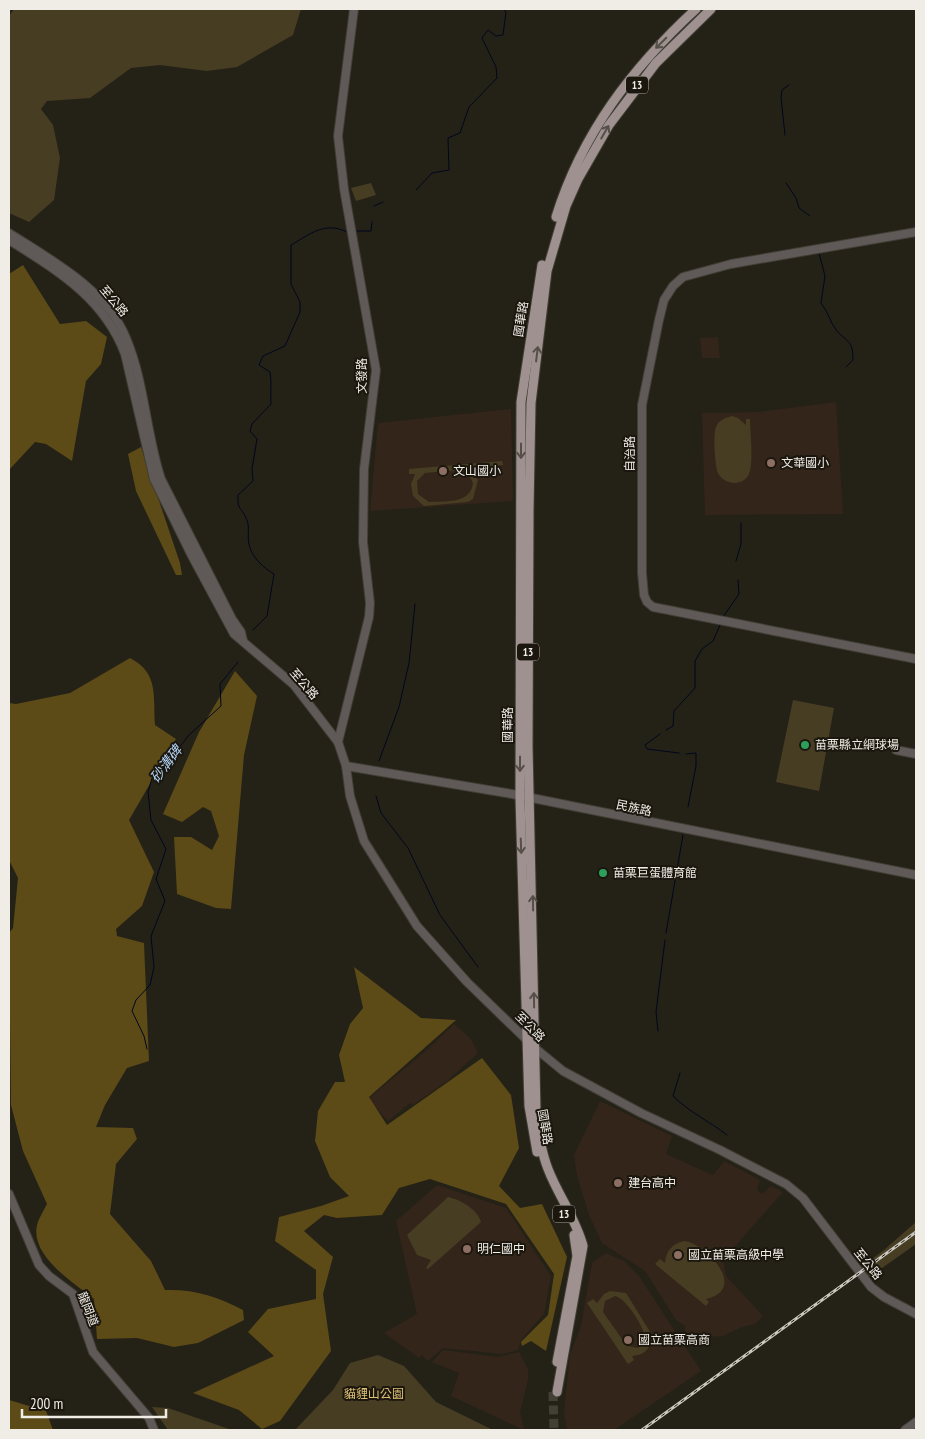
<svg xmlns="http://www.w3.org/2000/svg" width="925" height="1439" font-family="'PT Sans Narrow','Noto Sans TC',sans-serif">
<rect width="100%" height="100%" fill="#242117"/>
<g fill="#332519">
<polygon points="718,337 720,358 702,358 700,338"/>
<polygon points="836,402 843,514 705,515 702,413 759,412"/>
<polygon points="511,409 513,501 370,511 378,423"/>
<polygon points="454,1024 471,1039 478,1053 447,1081 413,1105 410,1103 388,1121 368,1099 428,1049"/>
<polygon points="600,1101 672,1136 666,1154 713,1175 724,1161 760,1180 757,1190 762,1194 771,1186 783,1192 723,1260 726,1276 763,1316 755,1324 742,1327 723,1336 707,1337 698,1349 685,1336 685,1326 676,1320 645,1271 602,1243 589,1215 577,1176 574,1155"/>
<polygon points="437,1185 506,1208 551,1276 544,1314 521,1340 518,1350 502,1354 443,1348 428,1361 422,1355 419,1358 384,1333 417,1314 396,1221"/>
<polygon points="606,1253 624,1261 639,1276 701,1371 614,1430 567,1430 564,1413 570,1354 581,1326 592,1263"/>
<polygon points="443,1350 498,1357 519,1352 528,1369 528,1380 520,1412 524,1430 451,1396 459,1373 432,1362"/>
</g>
<g fill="#473d22" fill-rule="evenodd">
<polygon points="14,9 301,9 293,35 237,67 207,71 160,65 131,68 90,98 47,101 41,109 53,125 60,158 54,200 29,222 9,213 9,16"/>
<polygon points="371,183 376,195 356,201 351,188"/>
<path d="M 732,416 L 738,418 L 746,425 L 746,419 L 750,419 C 750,432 754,463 749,474 C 743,487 724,485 718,473 C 715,467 713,433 716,427 C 719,420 725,418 732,416 Z"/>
<path d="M 502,461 L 503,465 L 470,469 L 478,480 L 473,499 L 468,502 L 424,506 L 413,496 L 411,484 L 415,474 L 409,474 L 409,469 ZM 459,470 L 468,473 L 473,483 C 471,504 445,501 429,502 L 418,494 L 417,481 L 425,473 Z"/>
<polygon points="793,700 834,708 819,791 776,782"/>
<path d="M 448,1197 C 461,1200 477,1209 481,1222 L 428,1269 L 426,1268 L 431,1260 L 417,1255 L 407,1235 Z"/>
<polygon points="916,1222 916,1244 868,1278 860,1268 884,1250"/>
<path d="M 684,1241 C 704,1242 750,1289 706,1299 L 709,1302 L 706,1306 L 655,1264 L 660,1259 L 665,1263 C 666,1251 672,1244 684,1241 Z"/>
<path d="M 610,1291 L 626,1293 L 652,1335 C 652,1348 645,1355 632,1356 L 634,1360 L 628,1364 L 587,1303 L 593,1299 L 597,1303 L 604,1294 ZM 615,1296 C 626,1298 646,1329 645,1340 L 638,1348 L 627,1346 L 603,1312 L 605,1301 Z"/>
<polygon points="378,1355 404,1366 436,1402 493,1430 295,1430 333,1390 350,1363"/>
<polygon points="152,1407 168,1408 232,1430 168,1430"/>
</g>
<g fill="#5c4a17">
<polygon points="23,265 60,324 86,321 107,337 101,364 86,381 72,461 46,444 35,442 9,470 9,274"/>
<polygon points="141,447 180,563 182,575 176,575 136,491 128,454"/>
<path d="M 130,658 C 159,673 153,696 155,725 L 176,739 L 129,820 L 154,872 L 142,906 L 116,929 L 117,936 L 144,943 L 149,1061 L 127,1068 L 105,1105 L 96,1127 L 133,1128 L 137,1139 L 116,1164 L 110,1214 L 151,1261 L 165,1290 C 194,1289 217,1296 243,1310 L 244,1320 L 198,1343 L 174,1347 L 137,1338 L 97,1339 L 94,1299 C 74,1283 30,1256 37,1225 C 39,1218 44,1210 47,1204 L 23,1151 L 11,1105 L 9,933 L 13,928 L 18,878 L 9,860 L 9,703 L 16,704 L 70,693 Z"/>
<polygon points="235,671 257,696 244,755 231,909 216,908 177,894 174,837 191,837 212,850 219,836 211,811 203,807 182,822 163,814 199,732"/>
<polygon points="354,967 421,1018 456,1020 369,1097 387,1125 482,1058 511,1095 519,1148 499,1186 520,1208 542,1204 567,1257 546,1351 531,1341 522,1346 521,1342 548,1315 554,1274 506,1204 430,1179 399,1188 382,1215 337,1218 324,1215 304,1231 333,1257 323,1294 331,1351 280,1421 262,1429 239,1410 193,1393 274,1356 248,1332 268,1309 316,1299 316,1270 275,1241 279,1217 321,1206 349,1196 330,1177 315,1141 318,1111 335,1082 345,1082 339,1055 350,1024 363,1008"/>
<polygon points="9,1400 46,1411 53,1430 10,1430"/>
</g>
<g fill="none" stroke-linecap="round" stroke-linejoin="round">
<g stroke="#00071e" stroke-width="1">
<polyline points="785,135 781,97 782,90 789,85"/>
<polyline points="786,183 796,198 799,208 810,216"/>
<polyline points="416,190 432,173 449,170 448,138 460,133 469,107 497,78 496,67 482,38 488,30 496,36 503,35 506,12 503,9"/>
<polyline points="374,206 383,202"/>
<polyline points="356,231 371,231 372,222"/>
<path d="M 819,253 L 825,276 L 821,303 C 828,311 830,323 837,331 C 848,343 853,340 853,360 L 846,367"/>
<polyline points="736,561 741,544 741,523"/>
<polyline points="723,617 739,594 738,580"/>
<path d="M 253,630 L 267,616 L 274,574 C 264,568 251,557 249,544 C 247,536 250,529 247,520 C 242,507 237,511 238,495 L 253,481 L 252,469 L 257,439 L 250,431 L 252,424 L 271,404 C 270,392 272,383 270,372 L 259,365 L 263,356 L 285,346 L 300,312 L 300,302 L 291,284 L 291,245 C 310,234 325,221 347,232"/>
<polyline points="666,730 673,726 674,711 695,688 695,661 702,649 713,641 721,623"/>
<polyline points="660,734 645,745 647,749 679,753"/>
<polyline points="686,754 696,753 696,766 688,807"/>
<polyline points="379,761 399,707 409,663 415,604"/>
<polyline points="376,796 381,813 408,848 440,915 478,967"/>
<polyline points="666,933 683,835"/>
<polyline points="658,1031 656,1012 665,940"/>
<polyline points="147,1049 144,1036 132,1011 136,1000 150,985 154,967 151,936 165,901 156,879 166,849 151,820 148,792 152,778 168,762 189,735 221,706 220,684 238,662"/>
<path d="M 680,1073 L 673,1096 C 689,1112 709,1121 727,1135"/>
</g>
<polyline stroke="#424036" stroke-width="9" stroke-dasharray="9 4.5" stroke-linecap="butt" points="553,1392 554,1430"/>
<defs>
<g id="minor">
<polyline points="916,232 731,264 683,277 673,286 664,300 659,320 642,405 642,573 644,595 647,602 653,607 916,659"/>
<path d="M 9,233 C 51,260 106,289 126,338 C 145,383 146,434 161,479 L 232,619 L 241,632 L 243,641"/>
<path d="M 9,240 C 58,271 104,298 125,354 L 154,479 L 192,556 L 234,634 L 294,685 L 338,742 L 346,766 L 350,796 L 364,841 L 417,926 L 467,982 L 535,1048 L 563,1071 L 641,1113 L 720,1150 L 786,1184 L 803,1198 L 871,1287 L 884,1297 L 916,1314"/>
<polyline points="338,742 369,617 370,603 363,542 364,469 376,370 344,189 338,136 354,9"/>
<polyline points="896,750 916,754"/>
<polyline points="346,766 512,794 916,875"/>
<polyline points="9,1194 39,1265 49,1276 73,1294 93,1352 149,1418 154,1430"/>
<polyline points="905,1430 916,1422"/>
</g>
<g id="major">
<path d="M 556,217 C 582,133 633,67 696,9"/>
<polyline points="537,1152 529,1106 520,798 521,402 542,265"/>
<polyline points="557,1362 577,1256 574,1235"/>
<path d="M 557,1392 L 583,1246 C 576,1219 558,1195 548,1169 C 541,1151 538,1131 536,1112 L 528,746 L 529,509 L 531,403 L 547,271 L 566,206 L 578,179 L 609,125 L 656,63 L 711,9"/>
</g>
</defs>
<use href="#minor" stroke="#403e34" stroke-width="10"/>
<use href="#major" stroke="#403e34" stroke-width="11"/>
<use href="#minor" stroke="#5f5958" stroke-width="8"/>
<use href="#major" stroke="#9e9190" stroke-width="9"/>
<defs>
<polyline id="rail" points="642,1430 916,1232"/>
</defs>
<use href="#rail" stroke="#cac8c0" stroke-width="3"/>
<use href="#rail" stroke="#1b170e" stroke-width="1" stroke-dasharray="4" stroke-linecap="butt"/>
</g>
<defs><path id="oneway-shaft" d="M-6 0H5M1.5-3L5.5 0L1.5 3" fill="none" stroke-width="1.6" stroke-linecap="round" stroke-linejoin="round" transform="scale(1.25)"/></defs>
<g stroke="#564e48">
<use href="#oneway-shaft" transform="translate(661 43) rotate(135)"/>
<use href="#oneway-shaft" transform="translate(605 132) rotate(-60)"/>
<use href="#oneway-shaft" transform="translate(537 354) rotate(-83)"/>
<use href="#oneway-shaft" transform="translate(521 451) rotate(90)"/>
<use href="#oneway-shaft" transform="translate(520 764) rotate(90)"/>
<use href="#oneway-shaft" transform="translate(521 846) rotate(88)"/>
<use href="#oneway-shaft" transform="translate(533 903) rotate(-91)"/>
<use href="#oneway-shaft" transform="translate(534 1000) rotate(-91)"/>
</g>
<g fill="#8d6e63" stroke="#1b170e" stroke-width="2">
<circle cx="771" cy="463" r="5"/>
<circle cx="443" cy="471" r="5"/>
<circle cx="618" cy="1183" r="5"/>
<circle cx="467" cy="1249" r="5"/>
<circle cx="678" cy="1255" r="5"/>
<circle cx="628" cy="1340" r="5"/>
</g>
<g fill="#2e9e5b" stroke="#1b170e" stroke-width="2">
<circle cx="805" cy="745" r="5"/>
<circle cx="603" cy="873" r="5"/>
</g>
<g text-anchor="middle" stroke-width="4" stroke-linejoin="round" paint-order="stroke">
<g fill="#1b170e" stroke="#afada5" stroke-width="1">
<rect x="626" y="76.5" width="22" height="17" rx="4"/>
<rect x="517" y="643.5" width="22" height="17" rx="4"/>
<rect x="553" y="1205.5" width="22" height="17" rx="4"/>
</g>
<g font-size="11" font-weight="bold" fill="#efede6">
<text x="637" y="89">13</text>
<text x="528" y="656">13</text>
<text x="564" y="1218">13</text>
</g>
<g font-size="12" fill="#efede6" stroke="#1b170e">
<text transform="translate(114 301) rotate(50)" y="4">至公路</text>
<text transform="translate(521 319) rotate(-81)" y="4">國華路</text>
<text transform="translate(362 376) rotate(-90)" y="4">文發路</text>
<text transform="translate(630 454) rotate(-90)" y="4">自治路</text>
<text transform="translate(304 684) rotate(49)" y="4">至公路</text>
<text transform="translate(508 725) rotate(-90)" y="4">國華路</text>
<text transform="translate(634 808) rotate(12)" y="4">民族路</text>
<text transform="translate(530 1027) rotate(45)" y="4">至公路</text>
<text transform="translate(545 1127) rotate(80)" y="4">國華路</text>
<text transform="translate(868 1264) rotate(51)" y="4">至公路</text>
<text transform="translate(88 1309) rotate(69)" y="4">龍岡道</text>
</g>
<g font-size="12" fill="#efede6" stroke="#1b170e" text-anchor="start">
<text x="781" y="467">文華國小</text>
<text x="453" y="475">文山國小</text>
<text x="815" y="749">苗栗縣立網球場</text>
<text x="613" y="877">苗栗巨蛋體育館</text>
<text x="628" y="1187">建台高中</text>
<text x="477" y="1253">明仁國中</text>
<text x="688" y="1259">國立苗栗高級中學</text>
<text x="638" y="1344">國立苗栗高商</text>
</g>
<g font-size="12" fill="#dec174" stroke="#1b170e">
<text x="374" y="1398">貓貍山公園</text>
</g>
<g font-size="14" font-style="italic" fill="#b2d2f6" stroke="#1b170e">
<text transform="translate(166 764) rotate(-53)" y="5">砂溝碑</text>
</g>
</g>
<rect width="925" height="1439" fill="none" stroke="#efede6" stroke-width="20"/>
<path d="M22 1409v8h144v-8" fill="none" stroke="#efede6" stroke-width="2.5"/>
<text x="30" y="1409" font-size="15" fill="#efede6" stroke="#1b170e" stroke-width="4" paint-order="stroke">200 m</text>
</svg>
